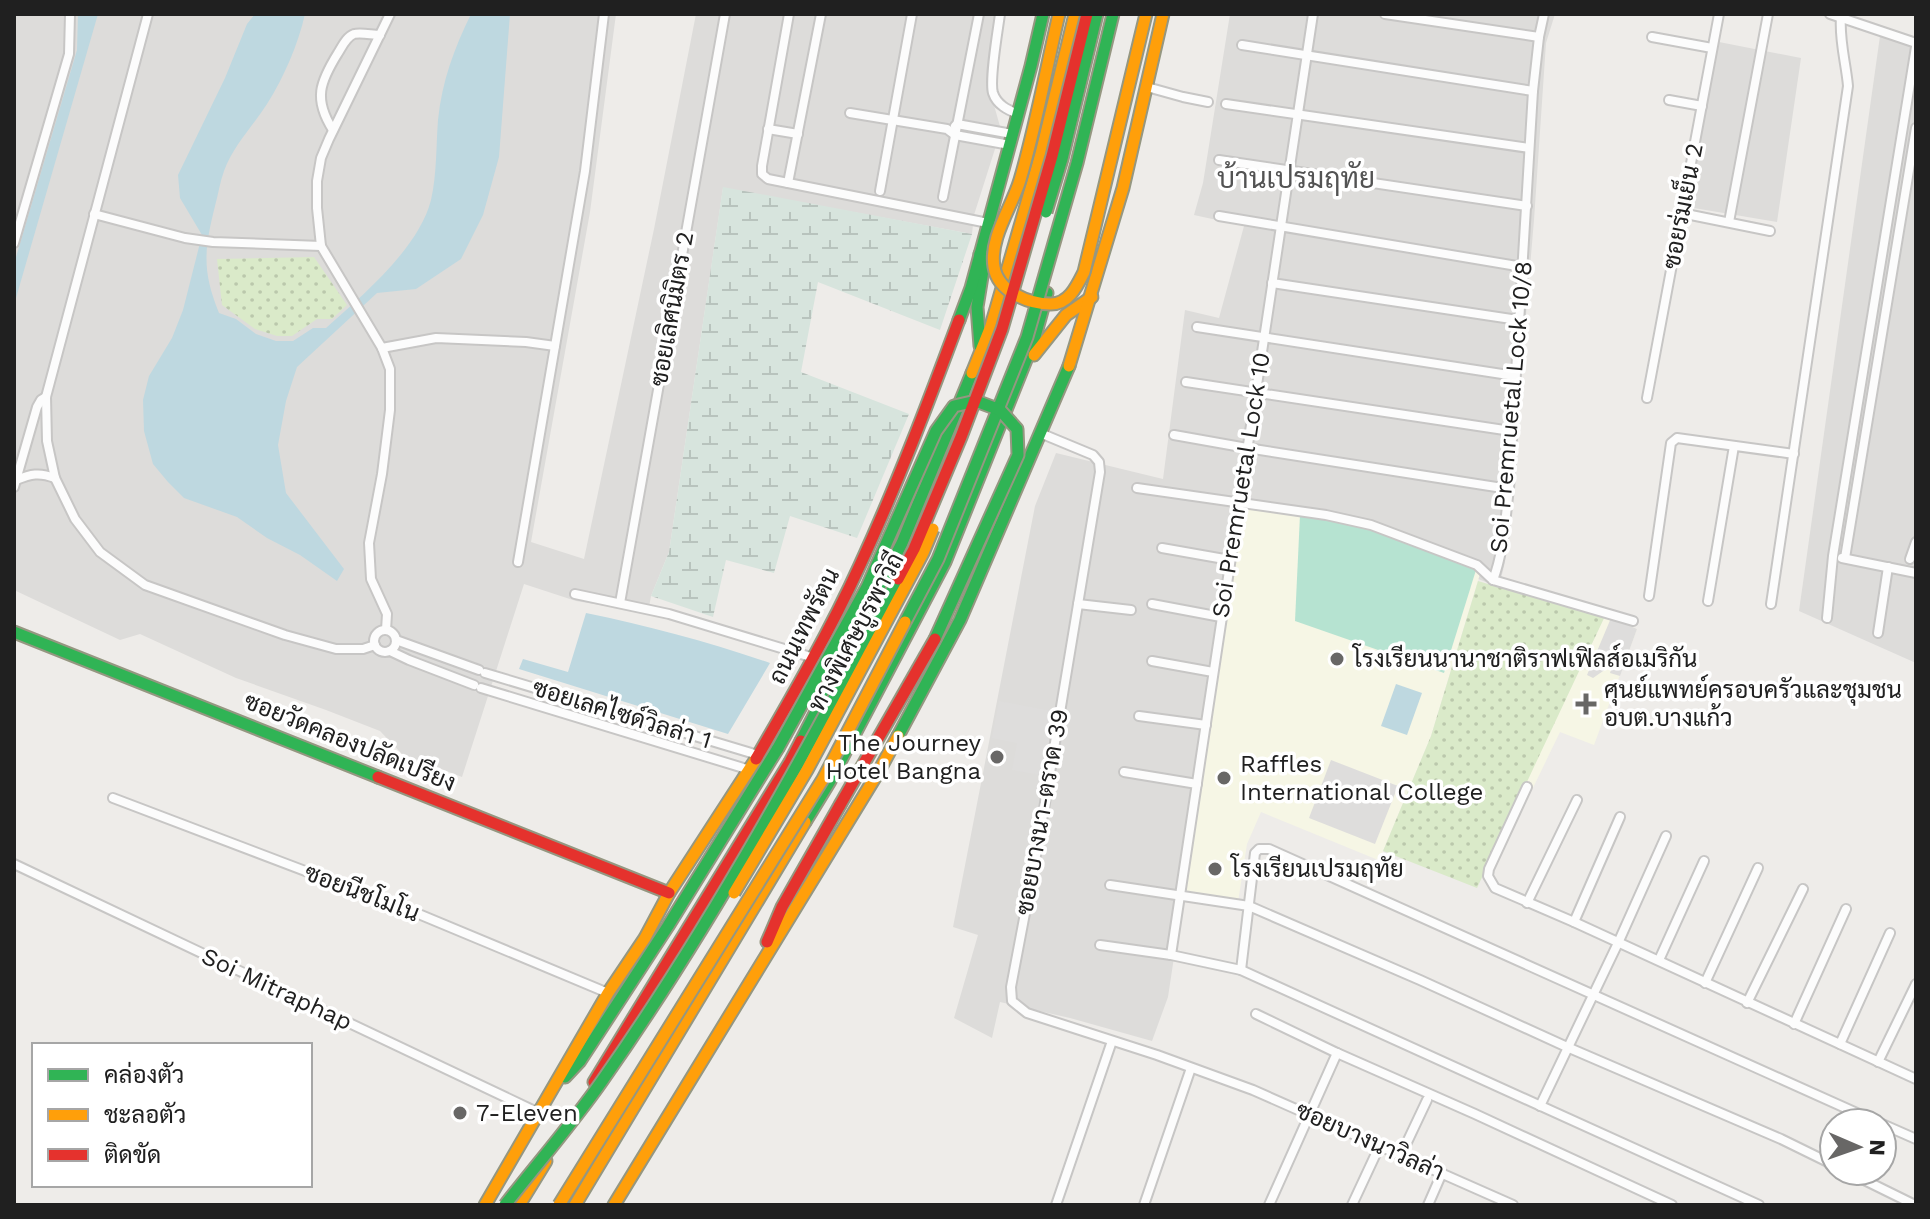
<svg xmlns="http://www.w3.org/2000/svg" width="1930" height="1219" font-family="'Work Sans',Sarabun,sans-serif">
<defs>
<pattern id="grass-dots" width="8" height="8" patternUnits="userSpaceOnUse" patternTransform="scale(2)"><rect width="8" height="8" fill="#daeac9"/><path d="M2 2h.1M6 6h.1" fill="none" stroke="#bbc8ac" stroke-width="1.8" stroke-linecap="round"/></pattern>
<pattern id="wetland-marsh" width="20" height="14" patternUnits="userSpaceOnUse" patternTransform="scale(2)"><rect width="20" height="14" fill="#d7e4dd"/><path d="M1 5h8M5 5V1M11 12h8M15 12V8" fill="none" stroke="#b8c3bd"/></pattern>
</defs>
<rect width="100%" height="100%" fill="#eeece9"/>
<g fill="#dddcda">
<polygon points="14,14 616,14 590,212 531,542 584,559 654,229 696,14 998,14 990,91 1001,130 974,215 972,234 723,188 669,552 651,596 648,613 576,601 524,584 462,777 402,754 380,731 326,710 236,678 140,634 120,640 14,590"/>
<polygon points="1230,14 1555,14 1546,43 1534,220 1505,562 1499,587 1335,524 1241,512 1168,997 1152,1041 1070,1018 1000,1002 992,1038 954,1018 978,935 953,927 1035,506 1056,453 1163,479 1185,310 1219,318 1244,226 1194,215 1203,183"/>
<polygon points="1880,36 1916,48 1916,663 1799,611"/>
<polygon points="1714,41 1801,58 1777,222 1688,207"/>
</g>
<g fill="#f6f6e5">
<polygon points="1242,504 1304,515 1474,564 1480,574 1431,736 1383,851 1383,862 1261,812 1247,844 1238,902 1181,894 1194,832"/>
<polygon points="1605,616 1637,629 1594,745 1560,732 1532,790 1524,785"/>
</g>
<g fill="url(#grass-dots)">
<polygon points="314,257 347,305 332,319 317,319 292,336 277,336 255,329 222,305 217,259"/>
<polygon points="1478,581 1549,602 1605,616 1477,888 1383,851 1431,736"/>
</g>
<polygon fill="url(#wetland-marsh)" points="723,187 972,234 940,330 818,282 801,372 909,414 857,538 790,516 774,573 726,560 713,617 651,596 669,552"/>
<polygon fill="#b6e3d1" points="1300,515 1371,525 1476,570 1444,673 1295,621"/>
<g fill="#dedddc">
<polygon points="1611,618 1637,629 1620,676 1610,673 1612,667 1608,665 1606,669 1593,678 1587,675"/>
<polygon points="999,701 1057,712 1046,776 1012,770 1017,743 992,738"/>
<polygon points="1331,760 1398,786 1375,844 1309,818"/>
</g>
<g fill="#bed8e0">
<polygon points="78,14 98,14 14,305 14,264 77,50"/>
<path d="M 255,14 L 305,14 C 298,45 284,77 267,104 C 253,126 233,146 224,171 C 220,182 218,195 215,206 C 204,250 202,271 219,313 L 236,319 L 256,334 L 276,341 L 293,341 L 313,328 L 326,328 C 362,296 419,248 431,200 C 437,174 436,146 438,120 C 442,81 454,49 471,14 L 510,14 L 499,157 L 483,215 L 461,259 L 416,289 L 377,293 L 297,367 L 286,401 L 278,445 L 286,493 L 344,569 L 337,581 L 300,555 L 267,538 L 237,517 L 184,498 L 168,482 L 153,464 L 144,431 L 143,400 L 149,376 L 172,338 L 183,310 L 202,235 L 180,198 L 178,175 L 225,78 L 247,24 Z"/>
<path d="M 586,613 C 649,626 709,642 770,663 L 728,734 L 519,669 L 523,659 L 568,672 Z"/>
<polygon points="1396,684 1422,693 1407,735 1381,726"/>
</g>
<g fill="none" stroke-linecap="round" stroke-linejoin="round">
<defs>
<g id="street">
<polyline points="148,14 46,397 47,441 55,478 75,519 100,552 145,585 285,635 336,649 363,649 375,645"/>
<polyline points="789,14 762,166 762,174 768,179 988,223"/>
<path d="M 1000,14 C 998,30 989,80 993,93 C 997,105 1008,110 1018,114"/>
<polyline points="1385,14 1539,37"/>
<polyline points="1830,14 1916,43"/>
<polyline points="1652,37 1712,48"/>
<polyline points="1242,45 1533,91"/>
<polyline points="1147,87 1183,97 1208,102"/>
<polyline points="1669,100 1702,106"/>
<polyline points="1226,104 1529,148"/>
<polyline points="850,113 947,129 955,135 1010,145"/>
<polyline points="955,126 957,124 1012,134"/>
<polyline points="768,129 798,134"/>
<path d="M 333,130 C 313,99 320,82 338,53 C 342,47 346,37 354,34 C 361,32 372,35 380,35"/>
<polyline points="1219,160 1527,206"/>
<polyline points="788,183 821,14"/>
<polyline points="880,191 912,14"/>
<polyline points="943,197 979,14"/>
<polyline points="1681,213 1770,231"/>
<polyline points="94,214 185,238 213,242 321,246"/>
<polyline points="1219,216 1523,267"/>
<polyline points="1729,222 1768,14"/>
<polyline points="14,243 69,54 70,14"/>
<polyline points="1272,283 1518,320"/>
<polyline points="1197,327 1515,376"/>
<polyline points="382,348 436,338 526,342 555,346"/>
<polyline points="1186,382 1511,431"/>
<polyline points="1647,398 1719,14"/>
<polyline points="1040,433 1093,455 1099,462 1100,472 1038,845 1011,987 1012,1001 1027,1013 1157,1055 1253,1090 1513,1205"/>
<polyline points="1174,435 1247,448 1509,489"/>
<path d="M 16,480 C 31,474 39,472 55,478"/>
<polyline points="14,487 37,407 41,400 46,397"/>
<polyline points="1137,488 1326,515 1371,525 1477,565 1493,580 1633,621"/>
<polyline points="1162,548 1230,560"/>
<polyline points="1842,558 1916,573"/>
<polyline points="1845,558 1916,128"/>
<polyline points="1910,559 1916,542"/>
<polyline points="518,562 585,171 604,14"/>
<path d="M 1493,580 C 1504,551 1505,519 1509,489 L 1533,91 L 1539,37 L 1544,14"/>
<polyline points="575,594 669,614 814,658"/>
<polyline points="1649,596 1671,443 1677,438 1794,454"/>
<polyline points="1708,601 1734,446"/>
<polyline points="620,603 725,14"/>
<polyline points="1078,604 1131,610"/>
<polyline points="1152,604 1221,617"/>
<path d="M 1771,604 L 1848,86 C 1846,63 1839,40 1841,17"/>
<polyline points="1827,618 1833,556 1916,47"/>
<polyline points="386,630 387,614 371,579 369,543 382,474 390,410 390,369 382,348 321,246 317,208 317,181 321,158 329,139 390,14"/>
<circle cx="385" cy="641" r="11"/>
<polyline points="1878,633 1888,567"/>
<polyline points="396,640 479,670"/>
<polyline points="390,651 409,660 474,685"/>
<polyline points="1152,661 1213,672"/>
<polyline points="485,673 758,755"/>
<polyline points="481,688 750,770"/>
<polyline points="1139,716 1206,725"/>
<polyline points="1124,772 1197,784"/>
<polyline points="1527,787 1489,869 1488,876 1495,888 1574,922 1916,1079"/>
<polyline points="113,798 421,915 608,993"/>
<polyline points="14,864 539,1113"/>
<polyline points="1110,885 1249,906 1420,980 1567,1047 1781,1139 1834,1165"/>
<polyline points="1527,903 1577,800"/>
<polyline points="1574,922 1620,817"/>
<polyline points="1100,945 1171,955 1241,970 1759,1205"/>
<polyline points="1171,955 1313,14"/>
<polyline points="1659,960 1704,861"/>
<polyline points="1241,970 1255,853 1259,849 1269,849 1879,1123"/>
<polyline points="1705,983 1758,868"/>
<polyline points="1747,1003 1803,889"/>
<polyline points="1256,1014 1337,1053 1475,1114 1672,1205"/>
<polyline points="1794,1024 1846,909"/>
<polyline points="1840,1044 1890,933"/>
<polyline points="1878,1062 1916,984"/>
<polyline points="1540,1106 1618,943 1666,836"/>
<polyline points="1882,1124 1916,1139"/>
<polyline points="1401,1155 1427,1100"/>
<polyline points="1846,1171 1915,1205"/>
<polyline points="1056,1205 1112,1041"/>
<polyline points="1144,1205 1191,1068"/>
<polyline points="1269,1205 1337,1053"/>
<polyline points="1352,1205 1380,1145"/>
<polyline points="1428,1205 1442,1173"/>
</g>
<g id="fast">
<polyline points="980,254 984,264 977,307 980,346"/>
<polyline points="959,320 971,288 1031,66 1043,14"/>
<polyline points="14,632 378,777"/>
<polyline points="898,736 960,620 1069,366"/>
<polyline points="801,741 902,543 972,373"/>
<polyline points="805,822 830,781 945,562 1034,340 1047,293"/>
<polyline points="565,1077 580,1061 668,926 778,748"/>
</g>
<g id="slow">
<polyline points="1034,355 1066,315 1092,297"/>
<polyline points="1069,366 1123,188 1163,14"/>
<polyline points="972,373 991,326 1041,154 1075,14"/>
<polyline points="485,1205 608,993 645,938 669,893 756,759"/>
<polyline points="519,1205 546,1161"/>
<polyline points="575,1205 805,822"/>
<polyline points="614,1205 879,771 898,736"/>
</g>
<g id="jam">
<path d="M 756,759 C 793,695 830,631 860,565 C 897,485 928,403 959,320"/>
<polyline points="378,777 669,893"/>
<polyline points="767,942 782,907 840,805"/>
<polyline points="594,1082 790,762 801,741"/>
</g>
</defs>
<use href="#street" stroke="#c7c6c5" stroke-width="12"/>
<use href="#fast" stroke="#959781" stroke-width="15"/>
<use href="#slow" stroke="#959781" stroke-width="15"/>
<use href="#jam" stroke="#959781" stroke-width="15"/>
<use href="#street" stroke="#fcfcfc" stroke-width="8"/>
<use href="#fast" stroke="#30b455" stroke-width="11"/>
<use href="#slow" stroke="#ff9f0a" stroke-width="11"/>
<use href="#jam" stroke="#e5322d" stroke-width="11"/>
<defs>
<g id="fast-bridge">
<polyline points="1046,212 1062,159 1097,14"/>
<polyline points="905,622 938,559 1027,337 1077,163 1113,14"/>
<polyline points="778,748 867,587 936,431 954,406 976,401 1000,410 1017,429 1018,455 935,639"/>
<path d="M 505,1205 C 537,1164 572,1124 602,1081 C 714,922 807,750 898,579"/>
</g>
<g id="slow-bridge">
<path d="M 1059,14 C 1046,69 1036,126 1020,180 C 1012,207 989,238 994,267 C 998,292 1029,304 1051,304 C 1069,304 1077,286 1084,272 L 1146,14"/>
<polyline points="734,893 807,770 923,553 933,529"/>
<polyline points="559,1205 823,779 905,622"/>
</g>
<g id="jam-bridge">
<polyline points="898,579 914,549 961,437 1002,329 1052,156 1087,14"/>
<polyline points="840,805 935,639"/>
</g>
</defs>
<use href="#fast-bridge" stroke="#959781" stroke-width="15" stroke-linecap="butt"/>
<use href="#slow-bridge" stroke="#959781" stroke-width="15" stroke-linecap="butt"/>
<use href="#jam-bridge" stroke="#959781" stroke-width="15" stroke-linecap="butt"/>
<use href="#fast-bridge" stroke="#30b455" stroke-width="11"/>
<use href="#slow-bridge" stroke="#ff9f0a" stroke-width="11"/>
<use href="#jam-bridge" stroke="#e5322d" stroke-width="11"/>
</g>
<g fill="#686766" stroke="#fff" stroke-width="3">
<circle cx="1337" cy="659" r="8"/>
<path d="M1582 692h8v8h8v8h-8v8h-8v-8h-8v-8h8z"/>
<circle cx="997" cy="757" r="8"/>
<circle cx="1224" cy="778" r="8"/>
<circle cx="1215" cy="869" r="8"/>
<circle cx="460" cy="1113" r="8"/>
</g>
<g text-anchor="middle" stroke-width="7" stroke-linejoin="round" paint-order="stroke">
<g font-size="24" fill="#202020" stroke="#fff">
<text transform="translate(1683 206) rotate(-79)" y="8">ซอยร่มเย็น 2</text>
<text transform="translate(672 309) rotate(-80)" y="8">ซอยเลิศนิมิตร 2</text>
<text transform="translate(1511 407) rotate(-85)" y="8">Soi Premruetal Lock 10/8</text>
<text transform="translate(1241 485) rotate(-81)" y="8">Soi Premruetal Lock 10</text>
<text transform="translate(804 626) rotate(-63)" y="8">ถนนเทพรัตน</text>
<text transform="translate(856 632) rotate(-62)" y="8">ทางพิเศษบูรพาวิถี</text>
<text transform="translate(622 714) rotate(17)" y="8">ซอยเลคไซด์วิลล่า 1</text>
<text transform="translate(350 742) rotate(22)" y="8">ซอยวัดคลองปลัดเปรียง</text>
<text transform="translate(1042 812) rotate(-80)" y="8">ซอยบางนา-ตราด 39</text>
<text transform="translate(362 893) rotate(21)" y="8">ซอยนีชโมโน</text>
<text transform="translate(277 989) rotate(25)" y="8">Soi Mitraphap</text>
<text transform="translate(1370 1141) rotate(24)" y="8">ซอยบางนาวิลล่า</text>
</g>
<g font-size="24" fill="#202020" stroke="#fff" text-anchor="start">
<text x="1353" y="667">โรงเรียนนานาชาติราฟเฟิลส์อเมริกัน</text>
<text x="1604" y="698">ศุนย์แพทย์ครอบครัวและชุมชน<tspan x="1604" dy="28">อบต.บางแก้ว</tspan></text>
<text x="981" y="751" text-anchor="end">The Journey<tspan x="981" dy="28">Hotel Bangna</tspan></text>
<text x="1240" y="772">Raffles<tspan x="1240" dy="28">International College</tspan></text>
<text x="1231" y="877">โรงเรียนเปรมฤทัย</text>
<text x="476" y="1121">7-Eleven</text>
</g>
<g font-size="28" fill="#535353" stroke="#fff">
<text x="1296" y="188">บ้านเปรมฤทัย</text>
</g>
</g>
<rect width="1930" height="1219" fill="none" stroke="#202020" stroke-width="32"/>
<rect x="32" y="1043" width="280" height="144" fill="#ffffff" stroke="#a6a6a6" stroke-width="2"/>
<rect x="48" y="1069" width="40" height="12" fill="#30b455" stroke="#a6a6a6" stroke-width="2"/>
<text x="104" y="1083" font-size="24" fill="#202020">คล่องตัว</text>
<rect x="48" y="1109" width="40" height="12" fill="#ff9f0a" stroke="#a6a6a6" stroke-width="2"/>
<text x="104" y="1123" font-size="24" fill="#202020">ชะลอตัว</text>
<rect x="48" y="1149" width="40" height="12" fill="#e5322d" stroke="#a6a6a6" stroke-width="2"/>
<text x="104" y="1163" font-size="24" fill="#202020">ติดขัด</text>
<g transform="translate(1858 1147) rotate(92)"><circle r="38" fill="#ffffff" stroke="#a6a6a6" stroke-width="2"/>
<path d="M0-6L14 30L0 20L-14 30Z" fill="#686766"/>
<text y="-12" font-size="22" font-weight="bold" text-anchor="middle" fill="#202020">N</text>
</g>
</svg>
